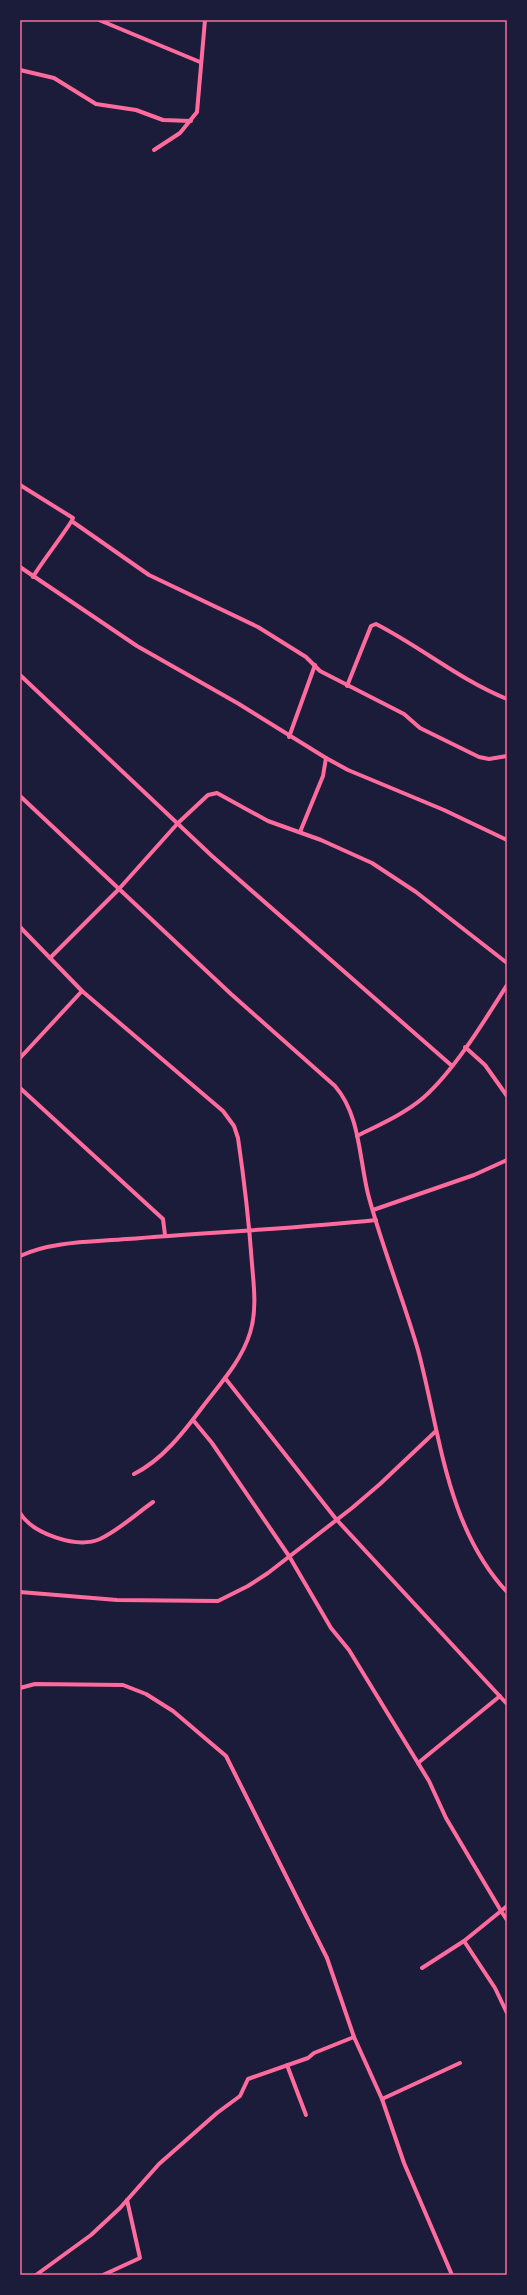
<svg xmlns="http://www.w3.org/2000/svg" width="527" height="2295" font-family="Helvetica,sans-serif">
<rect width="100%" height="100%" fill="#1b1b3a"/>
<g fill="none" stroke-linecap="round" stroke-linejoin="round">
<g stroke="#ff6b9d" stroke-width="4">
<polyline points="99,20 200,62"/>
<polyline points="20,70 54,78 96,104 136,110 163,120 191,121"/>
<polyline points="154,150 180,133 197,112 205,20"/>
<path d="M 20,485 L 73,518 C 73,522 38,567 33,577"/>
<polyline points="73,522 149,575 258,627 306,657 320,671 404,714 420,728 479,757 489,759 507,756"/>
<polyline points="20,567 137,646 239,704 326,758 348,770 444,810 507,840"/>
<polyline points="20,675 212,856 451,1065"/>
<path d="M 347,686 L 371,626 L 376,624 C 421,647 460,680 507,699"/>
<polyline points="289,737 315,665"/>
<path d="M 20,796 L 231,994 L 335,1086 C 360,1115 359,1157 368,1194 C 382,1247 403,1298 418,1350 C 440,1432 446,1527 507,1592"/>
<polyline points="300,832 323,776 326,758"/>
<path d="M 20,927 L 82,991 L 223,1111 L 234,1126 L 238,1138 C 244,1179 249,1222 252,1264 C 254,1287 257,1311 250,1333 C 241,1362 219,1385 201,1409 C 183,1433 162,1460 134,1474"/>
<polyline points="50,958 118,890 178,823 208,795 217,793 268,821 321,840 372,863 416,892 507,963"/>
<polyline points="465,1047 485,1065 507,1096"/>
<polyline points="20,1058 82,991"/>
<polyline points="20,1088 163,1219 165,1235"/>
<path d="M 357,1136 C 379,1125 404,1114 423,1098 C 454,1071 485,1020 507,985"/>
<polyline points="373,1210 474,1175 507,1160"/>
<path d="M 20,1256 C 52,1241 92,1242 127,1239 C 210,1232 293,1229 376,1220"/>
<polyline points="225,1378 336,1519 507,1704"/>
<polyline points="193,1420 212,1443 289,1556 331,1628 349,1650 429,1781 446,1818 501,1911 464,1941 422,1968"/>
<path d="M 20,1513 C 33,1534 77,1549 100,1539 C 119,1530 136,1514 153,1502"/>
<polyline points="20,1592 117,1600 218,1601 248,1586 268,1573 352,1508 380,1484 436,1431"/>
<polyline points="20,1688 35,1684 123,1685 146,1694 173,1711 226,1756 327,1958 354,2037 382,2099 404,2163 452,2275"/>
<polyline points="418,1763 500,1696"/>
<polyline points="507,1906 501,1911 507,1920"/>
<polyline points="464,1941 495,1988 507,2013"/>
<polyline points="287,2065 306,2115"/>
<polyline points="382,2099 460,2063"/>
<polyline points="36,2275 91,2235 120,2208 159,2164 217,2113 240,2096 248,2079 308,2058 314,2053 354,2037"/>
<polyline points="103,2275 140,2258 127,2200"/>
</g>
</g>
<rect width="527" height="2295" fill="none" stroke="#1b1b3a" stroke-width="42"/>
<rect x="21" y="21" width="485" height="2253" fill="none" stroke="#ff6b9d" stroke-width="1.5"/>
</svg>
